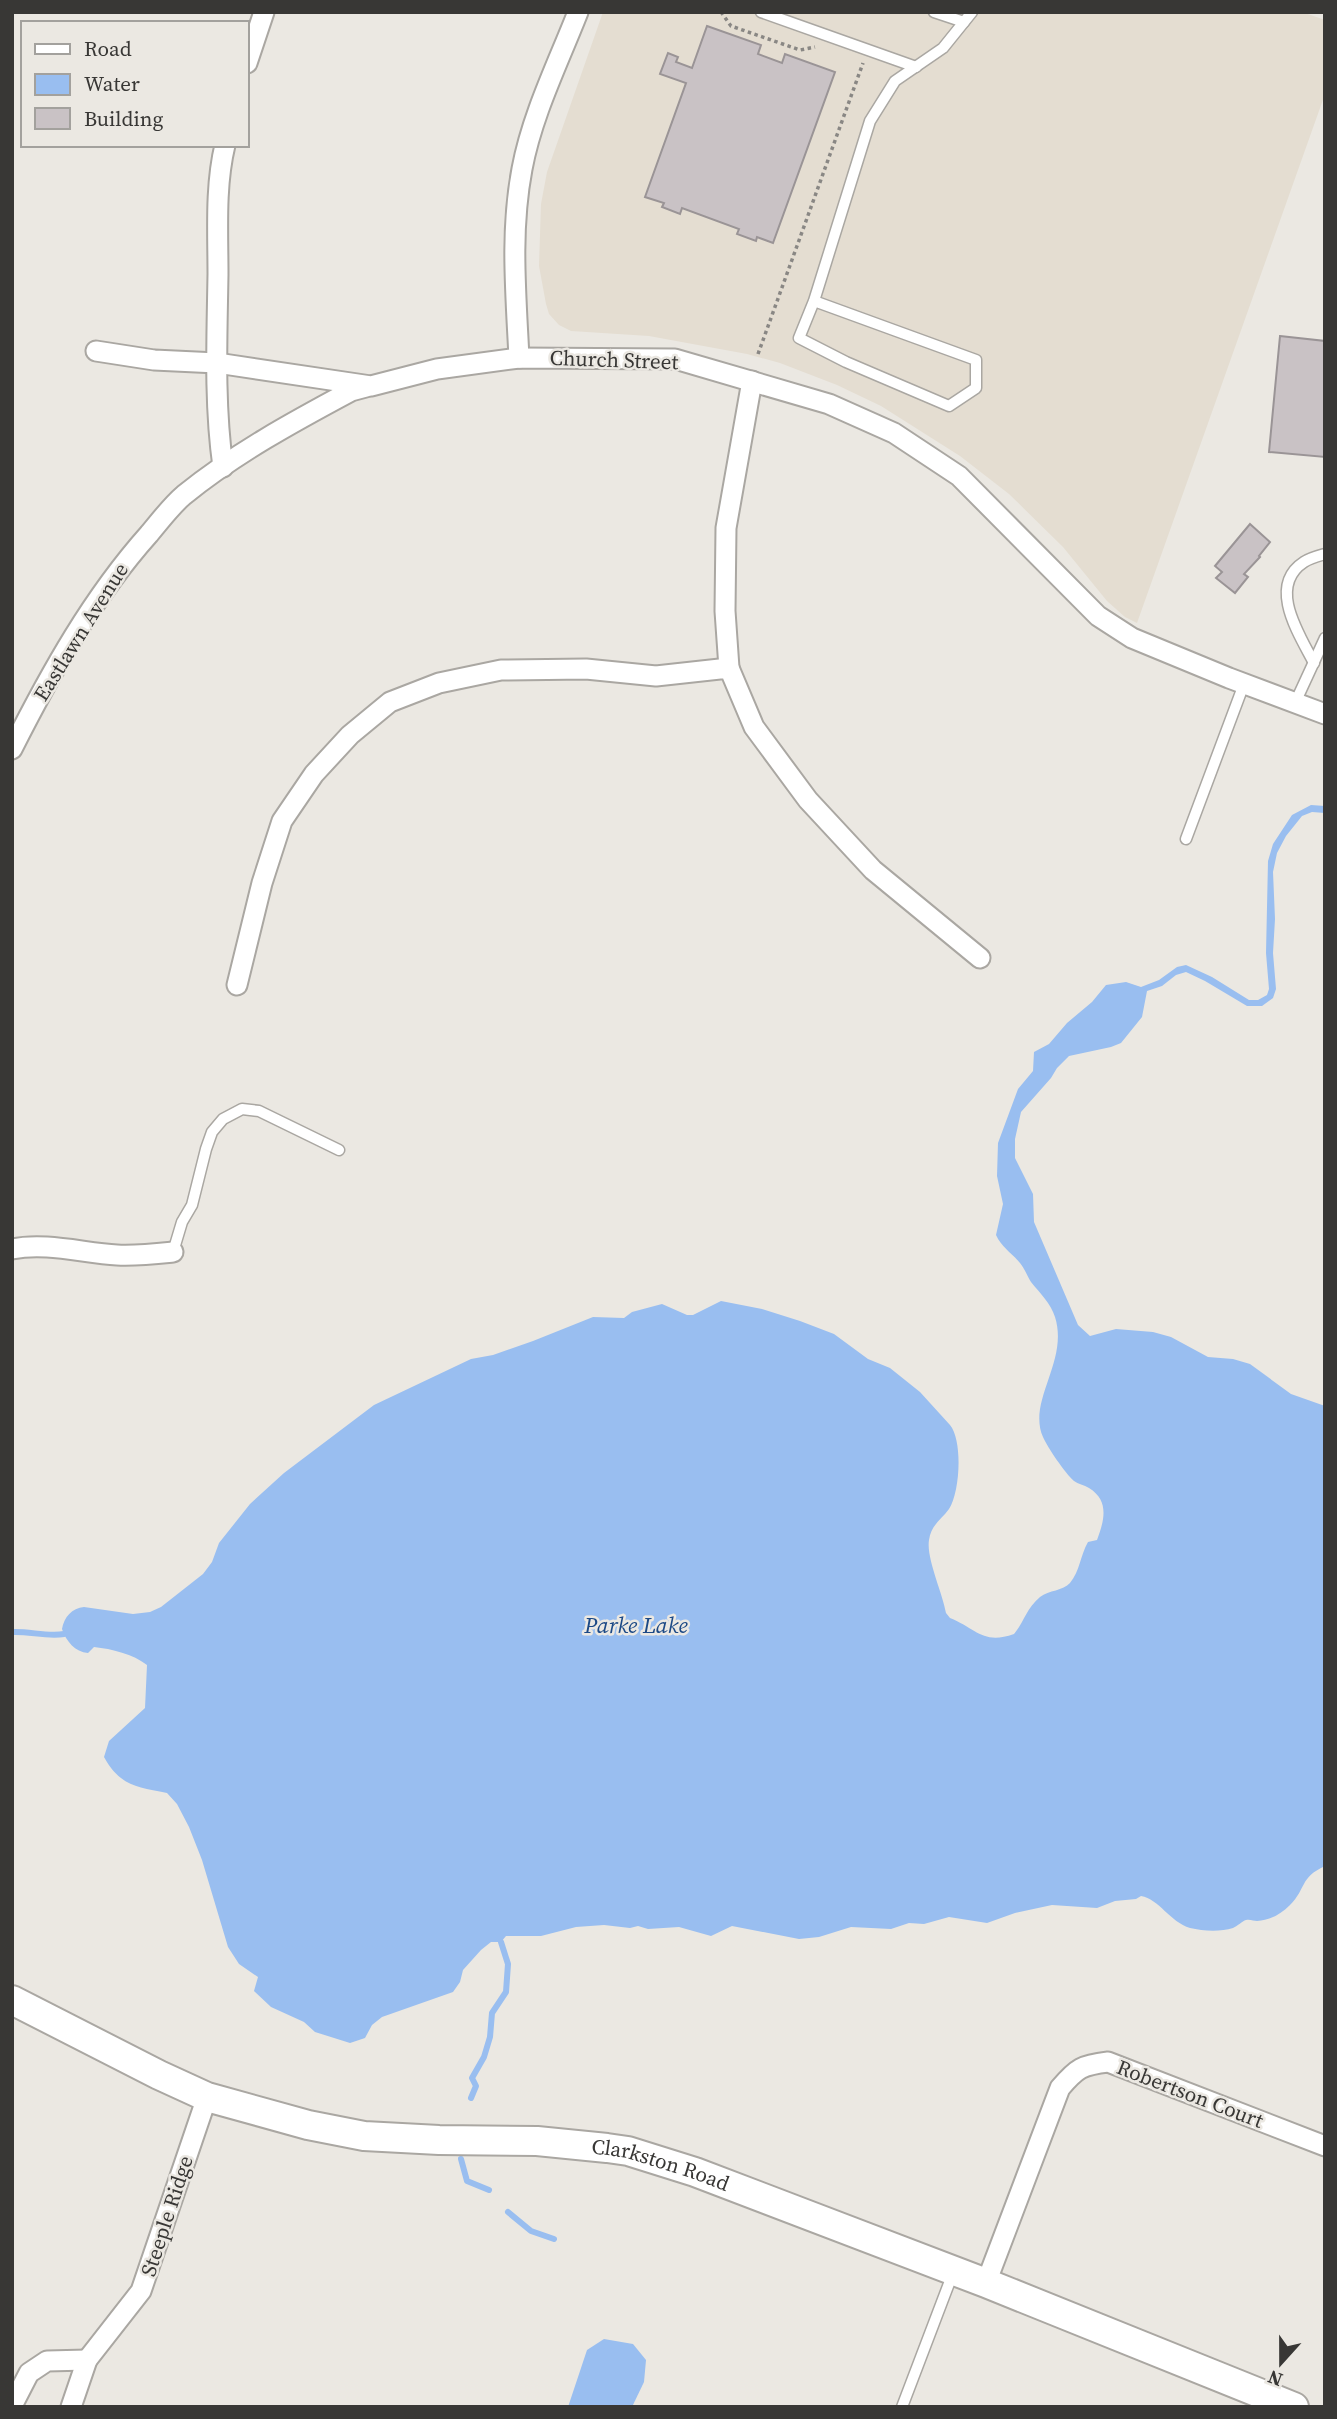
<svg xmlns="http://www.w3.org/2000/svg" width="1337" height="2419" font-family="'Source Serif 4',serif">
<rect width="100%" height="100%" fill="#ebe8e2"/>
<polygon fill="#e4ddd1" points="603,12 1302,12 1325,20 1325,94 1137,623 1125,617 1107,601 1063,547 1009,494 960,456 881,406 837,385 780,363 747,354 649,336 571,331 559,325 549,314 546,304 539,266 541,204 547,172"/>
<g fill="#99bef0">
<path d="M 1311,805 L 1325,806 L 1325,813 L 1312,812 L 1302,816 L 1286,836 L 1277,853 L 1273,872 L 1275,919 L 1273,953 L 1276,989 L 1273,998 L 1262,1006 L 1247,1006 L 1205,981 L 1186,972 L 1176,975 L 1162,986 L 1147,991 L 1142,1017 L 1121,1043 L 1111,1047 L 1069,1056 L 1057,1068 L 1051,1078 L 1021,1112 L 1015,1139 L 1015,1158 L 1033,1194 L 1034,1222 L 1078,1325 L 1090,1336 L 1116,1329 L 1153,1332 L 1171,1337 L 1208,1357 L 1233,1359 L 1250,1364 L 1291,1394 L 1325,1406 L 1325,1866 C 1299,1878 1307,1888 1290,1905 C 1281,1914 1271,1920 1257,1921 C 1254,1921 1250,1919 1246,1920 C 1242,1921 1238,1926 1233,1928 C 1220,1932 1203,1931 1190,1928 C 1170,1922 1159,1899 1141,1896 L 1136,1899 L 1115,1901 L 1097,1908 L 1052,1905 L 1015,1913 L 987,1923 L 949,1917 L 924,1924 L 909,1923 L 891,1929 L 851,1927 L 819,1937 L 799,1939 L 732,1926 L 711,1936 L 679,1927 L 648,1929 L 638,1926 L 630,1928 L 604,1925 L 576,1927 L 541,1936 L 506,1936 L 501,1942 L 491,1942 L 481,1950 L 463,1970 L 460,1982 L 453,1992 L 382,2017 L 372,2025 L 365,2038 L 350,2043 L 315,2032 L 304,2022 L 271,2007 L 254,1991 L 258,1977 L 239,1964 L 228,1947 L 202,1860 L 189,1827 L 177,1804 L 167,1793 C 137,1787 120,1786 104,1757 L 109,1741 L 145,1708 L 147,1665 C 133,1654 112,1649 94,1647 L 88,1653 C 75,1652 66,1641 62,1629 C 64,1617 72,1608 84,1607 L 133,1614 L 150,1612 L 161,1607 L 203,1574 L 212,1562 L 219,1543 L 250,1504 L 284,1473 L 374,1405 L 471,1359 L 493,1355 L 533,1341 L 593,1317 L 624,1318 L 632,1312 L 662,1304 L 687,1315 L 693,1315 L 721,1301 L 762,1309 L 800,1321 L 834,1334 L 868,1359 L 890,1368 L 920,1392 L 950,1425 C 963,1441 960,1492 949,1509 C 941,1520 931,1525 929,1540 C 926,1558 943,1594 946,1613 L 950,1618 C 977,1629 983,1645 1014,1634 C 1024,1622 1026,1609 1040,1597 C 1049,1590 1063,1591 1070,1583 C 1080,1571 1080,1556 1088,1542 L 1097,1540 C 1104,1521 1110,1501 1089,1488 C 1084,1485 1078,1484 1074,1481 C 1065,1473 1048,1448 1043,1437 C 1027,1401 1069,1361 1055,1317 C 1051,1304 1040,1293 1031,1282 C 1027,1276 1025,1269 1020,1263 C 1012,1253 1002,1248 996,1235 L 1003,1204 L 997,1176 L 998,1143 L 1018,1089 L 1033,1071 L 1034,1052 L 1049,1044 L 1067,1023 L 1092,1002 L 1106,985 L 1126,982 L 1141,987 L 1159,980 L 1177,967 L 1186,965 L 1212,977 L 1249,1000 L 1258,1000 L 1267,995 L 1269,989 L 1266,953 L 1268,861 L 1273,844 L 1292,815 Z"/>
<polygon points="604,2339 633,2344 646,2360 644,2382 632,2407 568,2407 587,2350"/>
</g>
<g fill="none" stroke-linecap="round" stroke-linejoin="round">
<g stroke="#99bef0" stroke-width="6">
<path d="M 12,1632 C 29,1631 47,1637 64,1634"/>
<polyline points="471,2098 476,2086 472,2078 484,2057 490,2037 492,2013 506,1992 508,1964 501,1942"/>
<polyline points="461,2159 467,2181 489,2190"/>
<polyline points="508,2212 531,2231 554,2239"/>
</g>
</g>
<g fill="#c9c2c5" stroke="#9a9496" stroke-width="2">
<polygon points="707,26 761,45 758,54 782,63 785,54 835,72 773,243 757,237 756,241 737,234 739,229 682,208 680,214 662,207 664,203 645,197 686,83 660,74 668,53 678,57 676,62 692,68"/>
<polygon points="1280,336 1325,341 1325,457 1269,452"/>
<polygon points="1250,524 1270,542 1259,556 1260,557 1244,574 1248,577 1235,593 1216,578 1222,572 1215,566"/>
</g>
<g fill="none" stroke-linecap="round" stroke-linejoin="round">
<defs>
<g id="lane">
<polyline points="761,12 916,67"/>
<polyline points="934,12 964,22"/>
<polyline points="814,301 976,360 976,388 949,406 846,362 799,338 814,301 870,121 895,81 943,48 972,12"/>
<path d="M 1314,663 C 1299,634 1267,586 1304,562 C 1310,558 1318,556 1325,554"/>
<polyline points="1295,703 1325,638"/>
<polyline points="1186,839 1244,684"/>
<polyline points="173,1252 182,1222 192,1205 206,1149 212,1132 223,1119 242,1109 259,1111 339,1150"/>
<polyline points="902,2407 953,2273"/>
</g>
<g id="street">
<polyline points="247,63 264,12"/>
<polyline points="96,351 154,360 217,363 371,386 437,369 519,358 675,359 829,404 894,433 959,476 1098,616 1132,638 1229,678 1325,714"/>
<path d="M 519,358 C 516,295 510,232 522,169 C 532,115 558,63 578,12"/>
<path d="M 223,467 C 214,403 217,338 218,274 C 218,232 215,186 225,145"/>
<polyline points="729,668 725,611 726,528 752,381"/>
<path d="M 12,749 C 51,672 92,598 149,534 C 160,521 171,506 184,495 C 236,453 293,422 351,391 L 366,387"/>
<polyline points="237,985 262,883 282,821 314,774 350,735 390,702 439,683 501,670 586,669 656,676 729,668 754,727 808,800 873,870 980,958"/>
<path d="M 12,1249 C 46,1242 83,1253 117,1255 C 136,1256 154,1254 173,1252"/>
<path d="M 986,2283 L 1060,2088 C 1077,2068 1082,2065 1108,2062 L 1325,2146"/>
<polyline points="12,2406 29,2373 47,2361 87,2360"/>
<polyline points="71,2407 87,2360 141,2291 207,2097"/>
</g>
<g id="secondary">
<path id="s1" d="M 12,2000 L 159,2075 L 207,2097 L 308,2125 L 364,2136 L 439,2140 L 537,2141 L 607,2148 L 628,2151 L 695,2172 L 986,2283 L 1294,2407"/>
</g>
</defs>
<use href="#lane" stroke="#aaa7a2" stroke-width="13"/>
<use href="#street" stroke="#aaa7a2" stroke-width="23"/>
<use href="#secondary" stroke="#aaa7a2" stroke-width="32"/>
<g stroke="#898784" stroke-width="3.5" stroke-dasharray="3.5 3.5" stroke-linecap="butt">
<polyline points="721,12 731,26 800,50 815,47"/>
<polyline points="758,354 863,63"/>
</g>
<use href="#lane" stroke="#fff" stroke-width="10"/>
<use href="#street" stroke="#fff" stroke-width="19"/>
<use href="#secondary" stroke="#fff" stroke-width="28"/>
</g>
<g text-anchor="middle" stroke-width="5" stroke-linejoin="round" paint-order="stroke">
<g font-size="21" fill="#383735" stroke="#ebe8e2">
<text transform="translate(614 360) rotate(2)" y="7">Church Street</text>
<text transform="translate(81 632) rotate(-58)" y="7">Eastlawn Avenue</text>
<text transform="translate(1190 2094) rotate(21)" y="7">Robertson Court</text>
<text dy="7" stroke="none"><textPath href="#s1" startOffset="679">Clarkston Road</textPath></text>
<text transform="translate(167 2216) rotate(-72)" y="7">Steeple Ridge</text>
</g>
<g font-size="23" font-style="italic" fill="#1c4986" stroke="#ebe8e2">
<text x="636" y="1633">Parke Lake</text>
</g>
</g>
<rect width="1337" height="2419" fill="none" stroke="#383735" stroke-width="28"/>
<rect x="21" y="21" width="228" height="126" fill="#ebe8e2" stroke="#a3a19d" stroke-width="2"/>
<rect x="35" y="44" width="35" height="10" fill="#ffffff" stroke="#a3a19d" stroke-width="2"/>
<text x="84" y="56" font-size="21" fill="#383735">Road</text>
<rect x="35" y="74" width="35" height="21" fill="#99bef0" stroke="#a3a19d" stroke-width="2"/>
<text x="84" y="91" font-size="21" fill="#383735">Water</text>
<rect x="35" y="108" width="35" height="21" fill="#c9c2c5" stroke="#a3a19d" stroke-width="2"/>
<text x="84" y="126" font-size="21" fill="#383735">Building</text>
<g transform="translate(1281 2363) rotate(201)" stroke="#ebe8e2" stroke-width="5" paint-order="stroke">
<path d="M0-5L12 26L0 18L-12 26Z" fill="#383735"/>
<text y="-10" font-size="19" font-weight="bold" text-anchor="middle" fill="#383735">N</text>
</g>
</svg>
